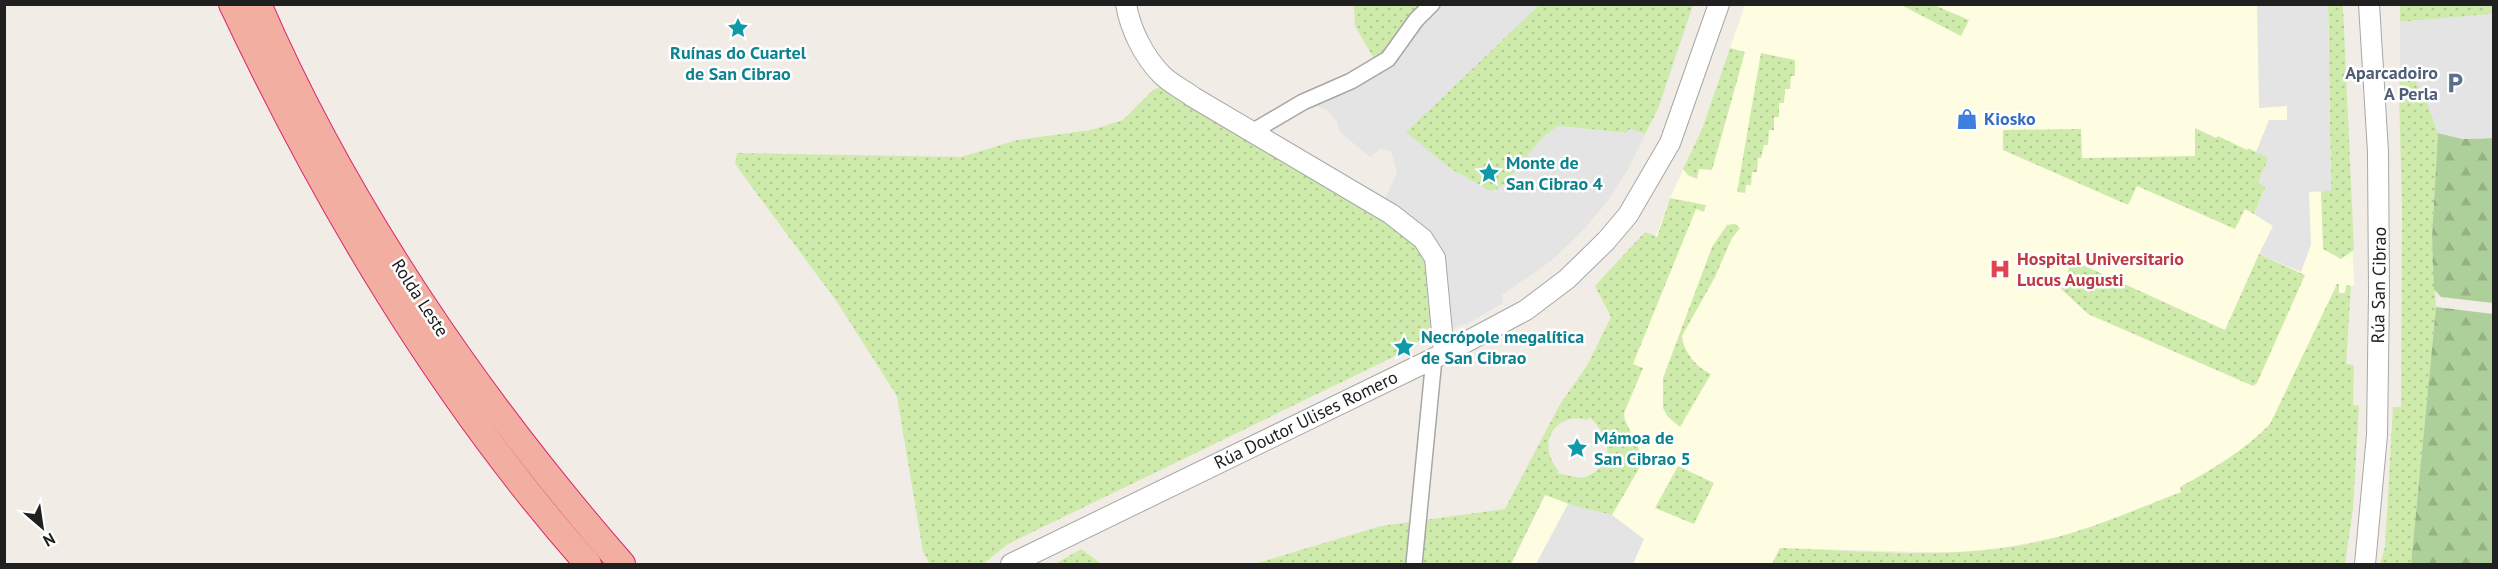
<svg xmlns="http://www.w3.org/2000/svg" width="2498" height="569" font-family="'PT Sans',sans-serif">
<defs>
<pattern id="grass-dots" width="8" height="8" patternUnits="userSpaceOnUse" patternTransform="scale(1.5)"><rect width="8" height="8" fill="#ceebac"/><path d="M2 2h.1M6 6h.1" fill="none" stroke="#b1c994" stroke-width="1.8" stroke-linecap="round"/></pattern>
<pattern id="forest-firs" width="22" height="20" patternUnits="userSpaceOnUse" patternTransform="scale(1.5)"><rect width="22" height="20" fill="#add09b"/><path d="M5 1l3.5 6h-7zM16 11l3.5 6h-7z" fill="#95b285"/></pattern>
</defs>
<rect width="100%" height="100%" fill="#f1ede6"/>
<polygon fill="#fffde1" points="1745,5 2343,5 2354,285 2351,286 2340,431 2105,522 2059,537 2011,546 1962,553 1780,548 1772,564 1511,564 1556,473 1582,478 1600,469 1606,459 1608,447 1605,435 1588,416 1670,198 1702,129"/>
<g fill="url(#grass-dots)" fill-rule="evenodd">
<polygon points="1354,5 1426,5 1410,20 1376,62 1355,26"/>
<path d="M 1539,5 L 1693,5 L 1658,109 L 1645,134 L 1630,129 L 1626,133 L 1558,126 C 1553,130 1548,133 1543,138 C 1528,152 1512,189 1490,191 L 1451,169 L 1405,133 Z"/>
<polygon points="1901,5 1934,5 1969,20 1961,36"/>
<polygon points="2328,5 2343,5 2354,250 2341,259 2323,249 2321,191 2331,191"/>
<polygon points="2400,5 2493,5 2493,14 2400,22"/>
<polygon points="1730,48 1745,52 1712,170 1699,169 1697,179 1688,175 1683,169 1702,129"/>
<polygon points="1761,53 1795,60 1795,76 1791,76 1790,89 1785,89 1784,103 1779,103 1779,117 1774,117 1774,130 1769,130 1768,145 1764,145 1761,158 1758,158 1757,172 1752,172 1751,185 1746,185 1745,193 1737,192"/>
<polygon points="2400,66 2409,72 2424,94 2438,133 2432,237 2436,307 2411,564 2380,564 2385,547 2393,407 2401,407 2402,209 2399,94"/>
<polygon points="1166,84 1340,189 1421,245 1430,265 1434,305 1430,327 1416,346 1008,544 983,564 930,564 923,552 897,396 837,302 735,164 737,153 961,157 1017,140 1091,130 1123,120 1153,90"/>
<polygon points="2195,128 2216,138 2218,136 2247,150 2248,148 2269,158 2258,183 2266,186 2254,214 2245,209 2235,229 2137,186 2128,205 2003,150 2003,130 2081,129 2082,158 2195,156"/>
<path d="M 1670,198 L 1706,205 L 1704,212 L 1696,209 L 1633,364 L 1643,368 L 1624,413 L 1625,420 L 1644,460 L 1612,515 L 1577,507 L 1545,495 L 1511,564 L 1254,564 L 1381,526 L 1505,509 L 1559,406 L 1588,364 L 1611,317 L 1595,286 L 1645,232 L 1657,237 ZM 1589,417 C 1612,438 1617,466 1582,478 L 1557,473 L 1559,471 C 1536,446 1553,411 1588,420 Z"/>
<path d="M 1735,224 L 1740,228 L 1732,238 L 1715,277 L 1682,336 C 1683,351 1697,368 1711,374 L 1680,427 L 1668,417 L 1663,408 L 1663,378 L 1712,247 L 1727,225 Z"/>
<polygon points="2259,254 2305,275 2257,383 2253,386 2088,314 2061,289 2072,260 2225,330"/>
<path d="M 2337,284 L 2339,284 L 2339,293 L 2345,293 L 2346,285 L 2351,286 L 2346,364 L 2354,365 L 2353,405 L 2359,406 L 2353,509 L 2345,564 L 1772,564 L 1780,548 C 1873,551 1970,562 2061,536 C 2102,525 2141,507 2181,492 L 2180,487 C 2211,470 2245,450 2270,424 Z"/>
<polygon points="1678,466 1714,483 1694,524 1655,508"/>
<polygon points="1081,549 1102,564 1055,564"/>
</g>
<g fill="url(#forest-firs)">
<polygon points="2438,133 2463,139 2493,138 2493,303 2441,297 2434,289 2432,237"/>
<polygon points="2436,307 2493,314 2493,564 2411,564"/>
</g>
<g fill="#e4e4e4">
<polygon points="1439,5 1539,5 1406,132 1451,169 1490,191 1496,190 1505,183 1542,138 1558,126 1626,133 1630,129 1645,134 1627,171 1607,202 1584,229 1551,261 1502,295 1503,303 1467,324 1447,329 1437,249 1419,223 1384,201 1397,173 1391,151 1380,149 1370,157 1339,131 1337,122 1327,110 1312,104 1340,92"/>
<polygon points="2257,5 2328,5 2331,191 2309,192 2311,245 2301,272 2259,254 2273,226 2254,214 2266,187 2258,183 2268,158 2256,152 2269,120 2287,120 2287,106 2259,108"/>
<polygon points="2493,14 2493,138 2463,139 2438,133 2424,94 2409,72 2400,66 2400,22"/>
<polygon points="1568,504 1612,515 1644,539 1633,564 1536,564"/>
</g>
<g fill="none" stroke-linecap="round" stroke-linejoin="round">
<defs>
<g id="minor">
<polyline points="1252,132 1303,102 1351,81 1388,59 1416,20 1432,4"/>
<polyline points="1414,564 1434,358"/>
</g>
<g id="tertiary">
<path d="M 1126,4 C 1130,29 1144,57 1162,75 C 1171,84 1184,90 1193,97 L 1391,214 L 1423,239 L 1435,258 L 1444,353"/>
<polyline points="1011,564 1453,349 1526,310 1567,279 1606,241 1628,215 1670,143 1719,4"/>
<polyline points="2365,564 2377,435 2379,292 2378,152 2369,4"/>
</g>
<g id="trunk">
<path d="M 232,4 C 327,205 441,398 588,564"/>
<path d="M 258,4 C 346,207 477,398 622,564"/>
</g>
</defs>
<use href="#minor" stroke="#a7a7a7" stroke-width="18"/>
<use href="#tertiary" stroke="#a7a7a7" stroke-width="22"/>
<use href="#trunk" stroke="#dd246e" stroke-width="28"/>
<use href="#minor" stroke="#fff" stroke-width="15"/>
<use href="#tertiary" stroke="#fff" stroke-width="20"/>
<use href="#trunk" stroke="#f2aea1" stroke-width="26"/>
</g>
<defs>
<symbol id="sight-bare" viewBox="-9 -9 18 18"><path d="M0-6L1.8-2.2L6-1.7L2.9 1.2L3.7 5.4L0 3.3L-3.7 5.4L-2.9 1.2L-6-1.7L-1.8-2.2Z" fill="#0f9aa8" stroke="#fff" stroke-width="2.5" paint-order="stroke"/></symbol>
<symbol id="parking-bare" viewBox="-9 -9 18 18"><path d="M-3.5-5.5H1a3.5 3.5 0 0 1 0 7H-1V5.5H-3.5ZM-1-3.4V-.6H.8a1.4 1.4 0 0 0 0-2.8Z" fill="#5c6f8a" stroke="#fff" stroke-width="2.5" paint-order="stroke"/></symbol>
<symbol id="shop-bare" viewBox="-9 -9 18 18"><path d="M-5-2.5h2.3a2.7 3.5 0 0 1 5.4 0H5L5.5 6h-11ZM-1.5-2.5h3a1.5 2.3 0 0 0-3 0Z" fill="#3f7fe0" stroke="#fff" stroke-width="2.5" paint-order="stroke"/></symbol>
<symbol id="hospital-bare" viewBox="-9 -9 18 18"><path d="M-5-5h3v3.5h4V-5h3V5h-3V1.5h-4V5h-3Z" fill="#e0444e" stroke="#fff" stroke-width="2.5" paint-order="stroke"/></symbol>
</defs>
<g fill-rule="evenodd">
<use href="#sight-bare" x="723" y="13" width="30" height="30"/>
<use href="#parking-bare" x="2440" y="68" width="30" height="30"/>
<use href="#shop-bare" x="1952" y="104" width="30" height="30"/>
<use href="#sight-bare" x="1474" y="158" width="30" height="30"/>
<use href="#hospital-bare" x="1985" y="254" width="30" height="30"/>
<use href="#sight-bare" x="1389" y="332" width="30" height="30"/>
<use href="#sight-bare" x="1562" y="433" width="30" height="30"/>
</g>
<g text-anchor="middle" stroke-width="5" stroke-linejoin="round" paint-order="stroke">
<g font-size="18" font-weight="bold" fill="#0d838f" stroke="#fff" text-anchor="start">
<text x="738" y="59" text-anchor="middle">Ruínas do Cuartel<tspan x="738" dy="21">de San Cibrao</tspan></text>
<text x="1506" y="169">Monte de<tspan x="1506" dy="21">San Cibrao 4</tspan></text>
<text x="1421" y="343">Necrópole megalítica<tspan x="1421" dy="21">de San Cibrao</tspan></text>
<text x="1594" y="444">Mámoa de<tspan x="1594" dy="21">San Cibrao 5</tspan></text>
</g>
<g font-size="18" font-weight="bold" fill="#4e5e75" stroke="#fff" text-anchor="end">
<text x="2438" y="79">Aparcadoiro<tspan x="2438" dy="21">A Perla</tspan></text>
</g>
<g font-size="18" font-weight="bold" fill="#366cbe" stroke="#fff" text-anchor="start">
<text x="1984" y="125">Kiosko</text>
</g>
<g font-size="18" font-weight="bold" fill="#be3a42" stroke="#fff" text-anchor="start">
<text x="2017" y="265">Hospital Universitario<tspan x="2017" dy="21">Lucus Augusti</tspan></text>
</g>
<g font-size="18" fill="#202020" stroke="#fff">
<text transform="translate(2379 285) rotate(-89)" y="6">Rúa San Cibrao</text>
<text transform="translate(420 298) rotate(57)" y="6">Rolda Leste</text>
<text transform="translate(1306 420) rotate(-26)" y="6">Rúa Doutor Ulises Romero</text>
</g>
</g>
<rect width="2498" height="569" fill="none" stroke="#202020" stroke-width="12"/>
<g transform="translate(42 527) rotate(151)" stroke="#ffffff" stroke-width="4.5" paint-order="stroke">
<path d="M0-4.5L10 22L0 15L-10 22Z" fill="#202020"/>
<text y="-9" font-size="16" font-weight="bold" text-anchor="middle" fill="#202020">N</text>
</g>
</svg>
